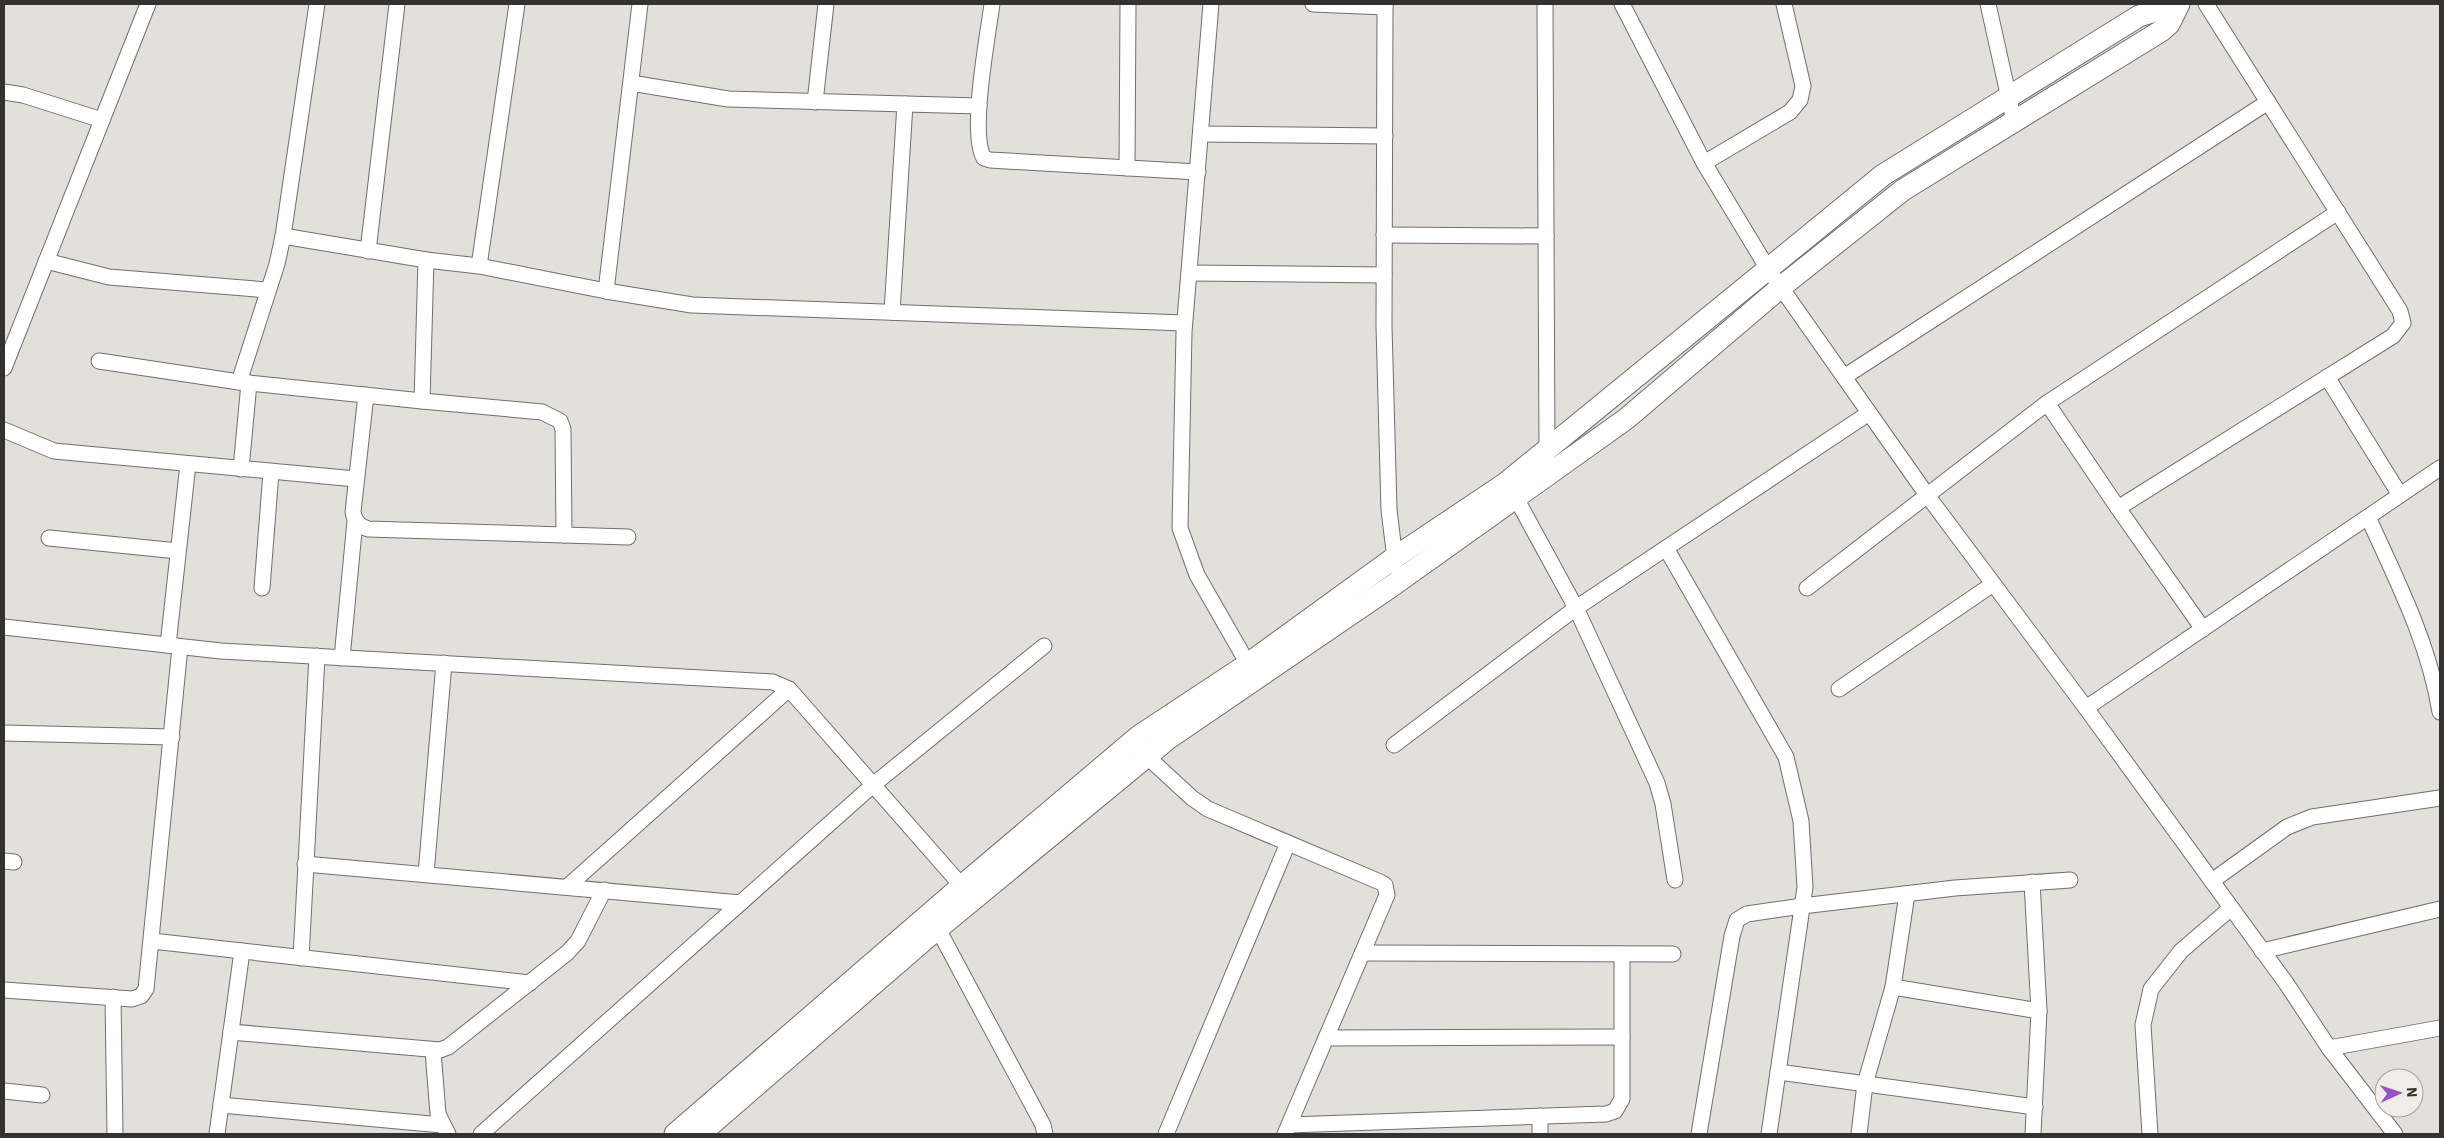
<svg xmlns="http://www.w3.org/2000/svg" width="2444" height="1138" font-family="'IBM Plex Sans',sans-serif">
<rect width="100%" height="100%" fill="#e3dfda"/>
<g fill="none" stroke-linecap="round" stroke-linejoin="round">
<defs>
<g id="street">
<polyline points="317,4 283,236 277,264 239,382 422,401 426,260 479,266 606,291 640,4"/>
<path d="M 992,4 C 988,35 969,134 984,158 L 990,160 L 1198,172"/>
<polyline points="1211,4 1184,332 1180,528 1197,575 1252,671"/>
<polyline points="1313,4 1385,7"/>
<polyline points="1385,4 1384,326 1389,510 1396,567"/>
<polyline points="1545,4 1547,455"/>
<polyline points="1622,4 1704,163 1768,269 1927,495 2086,708 2286,983 2329,1048 2395,1134"/>
<polyline points="1988,4 2014,121"/>
<polyline points="631,83 728,99 979,106"/>
<polyline points="4,92 23,95 102,120"/>
<polyline points="815,102 826,4"/>
<polyline points="1201,134 1385,136"/>
<polyline points="1704,163 1790,112 1800,100 1803,86 1784,4"/>
<polyline points="1127,168 1128,4"/>
<polyline points="1384,235 1546,236"/>
<polyline points="283,236 426,260"/>
<polyline points="368,251 397,4"/>
<polyline points="46,261 109,277 267,290"/>
<polyline points="479,266 517,4"/>
<polyline points="1189,273 1384,275"/>
<polyline points="606,291 692,305 1184,323"/>
<polyline points="892,312 905,104"/>
<polyline points="99,361 239,382"/>
<polyline points="4,368 148,4"/>
<polyline points="1844,377 2268,102"/>
<polyline points="2327,377 2400,495"/>
<path d="M 366,395 L 353,512 C 355,522 359,526 368,529 L 628,537"/>
<polyline points="422,401 542,412 560,421 563,429 564,535"/>
<polyline points="2047,403 2118,508 2203,629"/>
<polyline points="4,430 54,451 356,479"/>
<polyline points="241,469 249,383"/>
<polyline points="1516,498 1576,608 1657,783 1663,804 1675,880"/>
<polyline points="2118,508 2393,336 2403,323 2400,311 2206,4"/>
<path d="M 2368,517 C 2397,581 2429,643 2440,712"/>
<polyline points="49,538 178,551"/>
<polyline points="1666,548 1786,757 1801,821 1805,887 1769,1134"/>
<polyline points="262,588 271,472"/>
<polyline points="1807,588 2047,403 2338,212"/>
<polyline points="4,627 221,651 773,682 789,689 968,893"/>
<polyline points="168,645 188,464"/>
<polyline points="342,658 355,521"/>
<polyline points="1839,689 1993,584"/>
<polyline points="2086,708 2440,468"/>
<polyline points="4,733 172,737"/>
<polyline points="1394,745 1576,608 1869,413"/>
<polyline points="1140,750 1192,798 1208,809 1380,882 1385,885 1387,895 1285,1134"/>
<polyline points="4,861 14,862"/>
<polyline points="305,864 741,903"/>
<polyline points="426,874 444,663"/>
<polyline points="2212,881 2287,827 2312,817 2440,798"/>
<polyline points="2032,882 2039,1011 2033,1134"/>
<polyline points="567,887 789,689"/>
<polyline points="932,922 938,929 1043,1125 1045,1134"/>
<polyline points="152,941 530,983"/>
<polyline points="2262,951 2440,909"/>
<polyline points="1362,953 1673,954"/>
<polyline points="301,958 317,656"/>
<polyline points="1893,987 2039,1011"/>
<polyline points="4,990 132,999 141,996 146,989 180,647"/>
<polyline points="113,997 115,1134"/>
<polyline points="231,1032 440,1050 448,1047 567,953 578,941 604,890"/>
<polyline points="1326,1038 1622,1037"/>
<polyline points="2329,1048 2440,1028"/>
<polyline points="433,1051 438,1114 448,1134"/>
<polyline points="1778,1072 2035,1107"/>
<polyline points="4,1091 42,1095"/>
<polyline points="221,1105 442,1125"/>
<polyline points="1289,1125 1606,1114 1615,1111 1622,1099 1622,954"/>
<polyline points="217,1134 242,951"/>
<polyline points="481,1134 873,785 1044,646"/>
<polyline points="1166,1134 1288,843"/>
<polyline points="1540,1134 1540,1116"/>
<polyline points="1699,1134 1732,936 1737,920 1747,914 1802,906 1955,888 2070,880"/>
<polyline points="1859,1134 1865,1084 1893,987 1907,894"/>
<polyline points="2150,1134 2143,1025 2151,989 2181,951 2231,908"/>
</g>
<g id="secondary">
<polyline points="675,1134 963,885 1139,736 1248,664 1394,558 1506,483 1883,175 2139,16 2178,4"/>
<polyline points="700,1134 923,941 1169,738 1389,588 1626,419 1781,287 1903,190 2161,31 2169,24 2179,4"/>
</g>
</defs>
<use href="#street" stroke="#726e6a" stroke-width="17"/>
<use href="#secondary" stroke="#726e6a" stroke-width="23"/>
<use href="#street" stroke="#fff" stroke-width="15"/>
<use href="#secondary" stroke="#fff" stroke-width="21"/>
</g>
<rect width="2444" height="1138" fill="none" stroke="#343230" stroke-width="10"/>
<g transform="translate(2399 1093) rotate(87)"><circle r="24" fill="#f0ece7" stroke="#a5a29e"/>
<path d="M0-4L9 19L0 12L-9 19Z" fill="#9852c6"/>
<text y="-8" font-size="14" font-weight="bold" text-anchor="middle" fill="#343230">N</text>
</g>
</svg>
